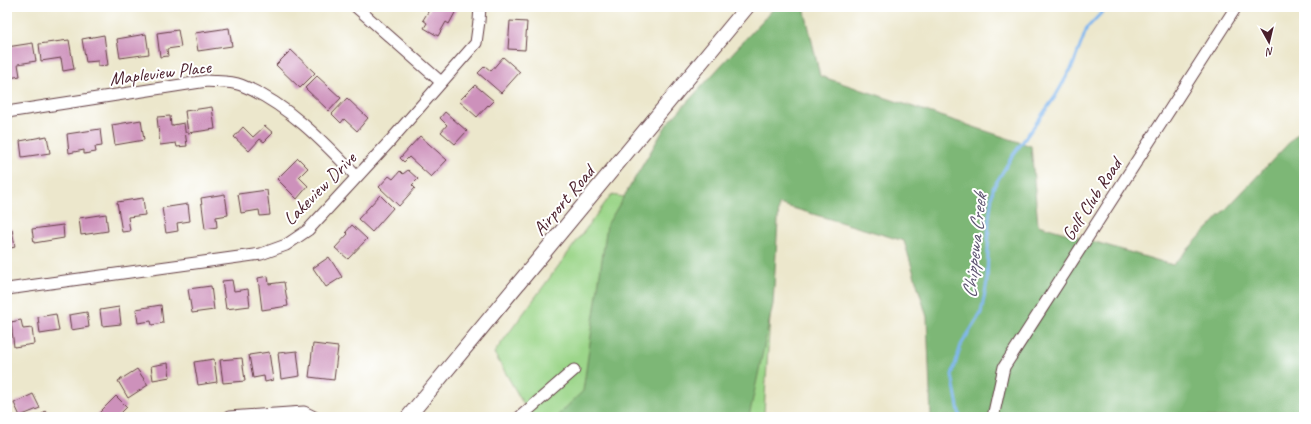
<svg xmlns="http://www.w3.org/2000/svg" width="1311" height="424" font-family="Caveat,sans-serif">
<rect width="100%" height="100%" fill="#fff"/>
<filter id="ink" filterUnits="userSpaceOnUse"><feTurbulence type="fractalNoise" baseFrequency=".025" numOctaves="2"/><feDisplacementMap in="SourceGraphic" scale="8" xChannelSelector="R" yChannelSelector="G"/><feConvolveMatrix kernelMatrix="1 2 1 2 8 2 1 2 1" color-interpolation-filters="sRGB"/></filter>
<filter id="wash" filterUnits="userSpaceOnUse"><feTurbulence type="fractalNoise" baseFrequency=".012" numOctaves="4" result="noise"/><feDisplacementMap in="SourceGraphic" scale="16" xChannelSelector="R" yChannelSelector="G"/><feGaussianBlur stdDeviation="0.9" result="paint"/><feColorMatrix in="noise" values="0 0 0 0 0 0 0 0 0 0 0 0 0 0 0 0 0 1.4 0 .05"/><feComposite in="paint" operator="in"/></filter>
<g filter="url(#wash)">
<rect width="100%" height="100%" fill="#ece7cc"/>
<polygon fill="#9cd68a" stroke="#737a5a" points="611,195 776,220 764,413 760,417 531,417 494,353"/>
<polygon fill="#7db776" stroke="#646b50" points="775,7 804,7 820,76 1031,146 1038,225 1173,265 1304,127 1304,417 931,417 927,317 904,241 779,204 773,304 749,417 556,417 583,391 607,225 667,124"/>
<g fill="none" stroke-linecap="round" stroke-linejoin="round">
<polyline stroke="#80b7ef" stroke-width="3" points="960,417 952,375 961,345 981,313 987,282 989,219 993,188 1011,158 1055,97 1073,65 1087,28 1107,7"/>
</g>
<g id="blocks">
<g fill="#cd91bb">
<polygon points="431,7 453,7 457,9 449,24 446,22 438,36 424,28 427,23 423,20"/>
<polygon points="510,21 527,22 525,50 508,49"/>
<polygon points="229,28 232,46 198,51 195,33"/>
<polygon points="178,30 181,47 167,49 168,56 160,57 157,33"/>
<polygon points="146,34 149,54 120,58 117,39"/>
<polygon points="104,35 108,65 98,66 98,61 86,62 82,39"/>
<polygon points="69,40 74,69 63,71 61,58 41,61 39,44"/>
<polygon points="33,43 36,61 18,64 20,76 10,78 7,47"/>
<polygon points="291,50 315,73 300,88 276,65"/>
<polygon points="503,57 520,72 501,93 478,73 485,66 491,71"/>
<polygon points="317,76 341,98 329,111 305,88"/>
<polygon points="475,85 494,101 489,106 488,105 477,117 459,101"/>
<polygon points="347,98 368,118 357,131 344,119 341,123 332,114"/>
<polygon points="212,107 215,129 188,133 185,111"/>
<polygon points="445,112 467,131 455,144 441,132 447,125 440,118"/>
<polygon points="170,116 171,126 173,126 173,125 184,123 187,146 177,147 176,143 160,145 157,117"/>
<polygon points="141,120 144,140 115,145 112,125"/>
<polygon points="265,126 273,133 264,142 260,139 249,151 234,137 243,127 253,137"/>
<polygon points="100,129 102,146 95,147 96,152 84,154 84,150 69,153 67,134"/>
<polygon points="47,136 50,153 22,157 20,141"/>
<polygon points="420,136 447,160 431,177 409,157 404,162 400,158"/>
<polygon points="298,158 308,168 299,177 308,186 297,199 277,179"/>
<polygon points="408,170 418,179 412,185 415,188 399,206 379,187 389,176 393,179 400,171 403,174"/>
<polygon points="267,190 270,215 260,216 259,210 241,213 238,194"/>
<polygon points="225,194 228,215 216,217 217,227 205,229 201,198"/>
<polygon points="380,195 393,208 372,232 358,219"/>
<polygon points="143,198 145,215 128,217 130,231 122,232 117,202"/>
<polygon points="188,204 190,221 177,223 178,231 166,233 162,208"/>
<polygon points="106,214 108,231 81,235 79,218"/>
<polygon points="63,225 64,238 34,243 32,229"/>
<polygon points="352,225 367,239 348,259 335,248 348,234 346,232"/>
<polygon points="7,229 12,229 15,247 7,249"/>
<polygon points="329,257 342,277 326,287 313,268"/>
<polygon points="268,276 269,284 284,282 288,306 262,310 258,278"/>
<polygon points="232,280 234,291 248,289 250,306 226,309 222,281"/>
<polygon points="211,286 214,310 192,313 188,289"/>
<polygon points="161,305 163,323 152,325 151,321 138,323 136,309"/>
<polygon points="119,307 121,324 102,326 100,310"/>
<polygon points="87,312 89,327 71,330 69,315"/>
<polygon points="56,314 59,331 40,334 38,317"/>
<polygon points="21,320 23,329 32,328 34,344 14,347 11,322"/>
<polygon points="313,344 338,347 334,380 309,377"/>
<polygon points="297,351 300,376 281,379 278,353"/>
<polygon points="269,352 273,380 265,382 264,376 253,378 249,355"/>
<polygon points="242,358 245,381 223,383 220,360"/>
<polygon points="214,359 217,382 198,385 194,362"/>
<polygon points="168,363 170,377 153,380 151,366"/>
<polygon points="137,369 148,385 128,398 118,381"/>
<polygon points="33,394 40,408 20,416 14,403"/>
<polygon points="116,396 127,407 117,417 100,417 97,415"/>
<polygon points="45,411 52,417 39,417"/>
</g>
</g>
</g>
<g filter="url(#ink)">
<use href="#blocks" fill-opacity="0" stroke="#623d43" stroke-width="1"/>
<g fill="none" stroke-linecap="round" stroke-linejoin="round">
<defs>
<g id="minor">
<polyline points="356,7 441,82"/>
<path d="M 7,112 L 207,81 C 217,82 231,81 241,85 C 285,102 324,142 356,176"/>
<polyline points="7,289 261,254 286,245 308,230 391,140 476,43 479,21 480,7"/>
<polyline points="229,417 304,412 314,417"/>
<polyline points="520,417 574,370"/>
<polyline points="993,417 1004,367 1236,7"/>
</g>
<polyline id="major" points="408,417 747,7"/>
</defs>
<use href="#minor" stroke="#623d43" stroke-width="13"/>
<use href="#major" stroke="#623d43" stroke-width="16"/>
<use href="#minor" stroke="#fff" stroke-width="11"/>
<use href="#major" stroke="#fff" stroke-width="14"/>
</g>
</g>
<g text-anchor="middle" stroke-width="4" stroke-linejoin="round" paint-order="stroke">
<g font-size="19" fill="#4a1f2b" stroke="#fff">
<text transform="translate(160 72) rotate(-7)" y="7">Mapleview Place</text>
<text transform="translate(319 188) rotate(-45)" y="7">Lakeview Drive</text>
<text transform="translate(1091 199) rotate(-57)" y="7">Golf Club Road</text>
<text transform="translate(563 200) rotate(-50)" y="7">Airport Road</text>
</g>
<g font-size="20" font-style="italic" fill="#5d5470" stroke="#fff">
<text transform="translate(974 246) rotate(-84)" y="7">Chippewa Creek</text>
</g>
</g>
<rect width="1311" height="424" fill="none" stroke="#fff" stroke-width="24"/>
<g transform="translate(1269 42) rotate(172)" stroke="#ffffff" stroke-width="3" paint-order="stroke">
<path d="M0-3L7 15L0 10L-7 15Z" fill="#4a1f2b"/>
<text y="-6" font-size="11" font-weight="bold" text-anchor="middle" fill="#4a1f2b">N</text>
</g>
</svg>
